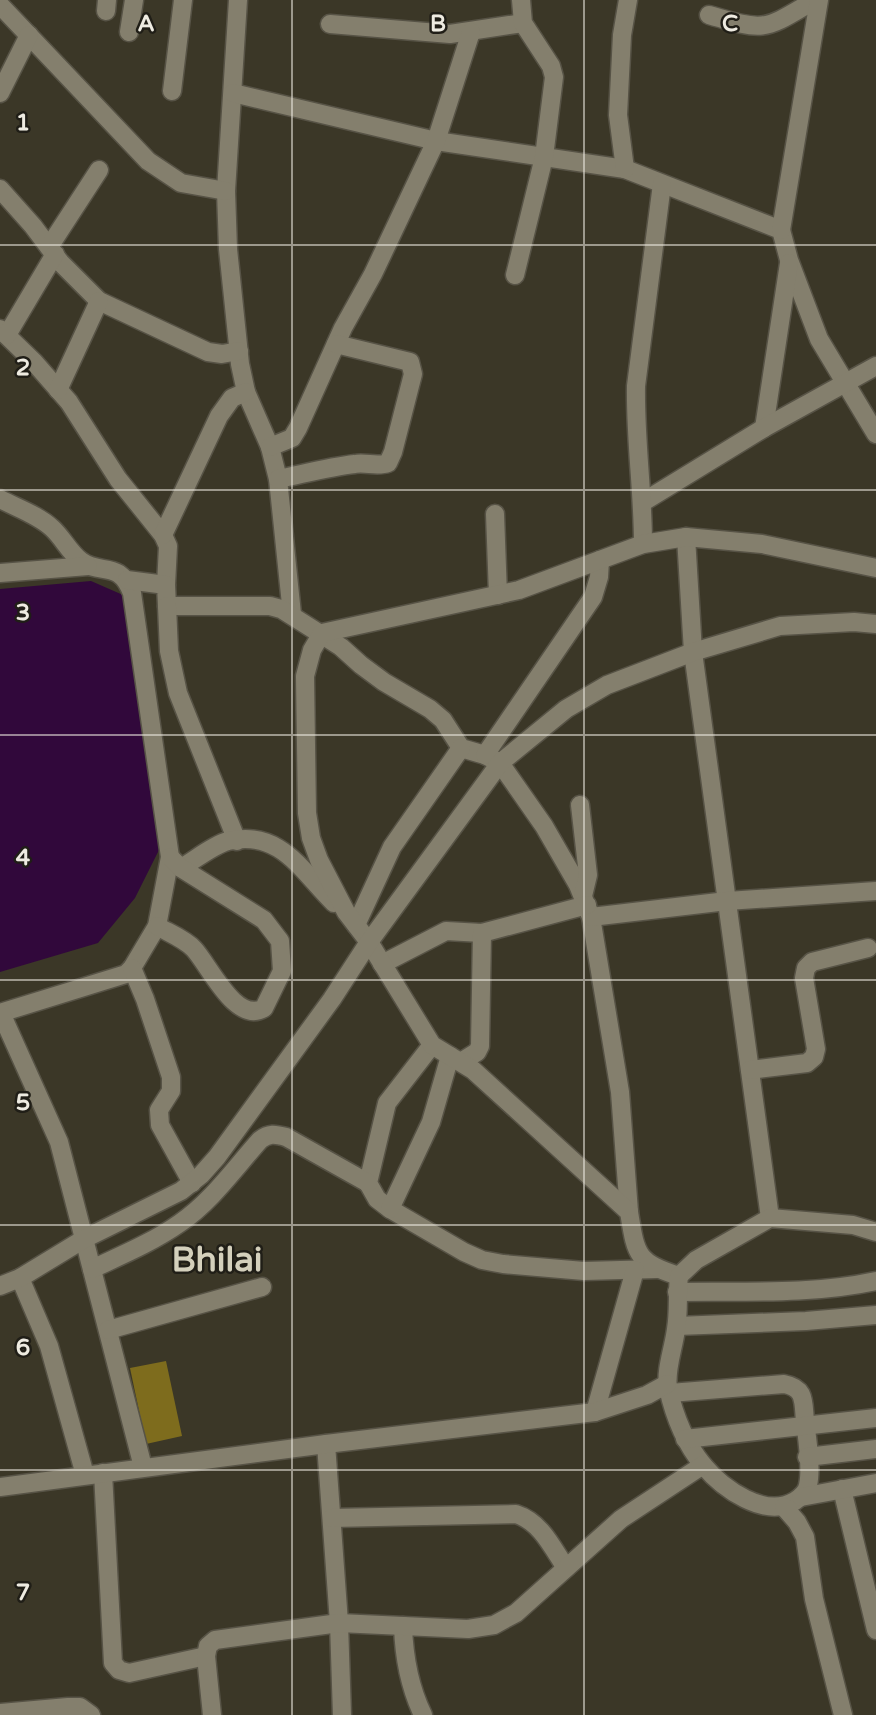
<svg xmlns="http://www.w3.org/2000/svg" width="876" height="1715" font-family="'Varela Round',sans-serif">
<rect width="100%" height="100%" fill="#3b3727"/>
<polygon fill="#31083b" points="91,581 123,595 161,846 135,898 98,943 0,972 0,589"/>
<polygon fill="#7e6c1d" points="166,1361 182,1436 146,1444 130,1368"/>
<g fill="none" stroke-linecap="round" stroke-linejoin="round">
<defs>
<g id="minor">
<polyline points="238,0 226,191 228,249 240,364 246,392 270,447 278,479 292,614"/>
<polyline points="0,5 148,161 181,183 226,191"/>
<polyline points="106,11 107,0"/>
<path d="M 709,15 C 767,32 764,30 815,0"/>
<polyline points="330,24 450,34 523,23"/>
<polyline points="129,32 134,0"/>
<polyline points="172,91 183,0"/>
<polyline points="0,93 29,35"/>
<polyline points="233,93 436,141 625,169 781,230 789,260 819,339 876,434"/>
<polyline points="625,169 618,115 622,35 628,0"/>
<polyline points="0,189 33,226 60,262 99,301 208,352 222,354 239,351"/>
<polyline points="781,230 819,0"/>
<polyline points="49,247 99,170"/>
<polyline points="515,275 544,157 554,77 551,66 523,23 521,0"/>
<polyline points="0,329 34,362 69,402 118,479 163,535 168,546 166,585"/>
<polyline points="7,335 55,254"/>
<polyline points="58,390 99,301"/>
<polyline points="764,428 789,263"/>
<polyline points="270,447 292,438 298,428 343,328 373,274 436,141 471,32"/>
<path d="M 278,479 C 303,474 329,467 355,464 C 366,462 377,467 388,463 L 393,452 L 413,374 L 410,362 L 336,344"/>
<path d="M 0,499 C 17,508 38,515 52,528 C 63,538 69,552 81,561 C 101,576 119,559 132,593 L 170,857 L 157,926 L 132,968 L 126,974 L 0,1013"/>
<polyline points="643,502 764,428 876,366"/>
<polyline points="495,514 498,595"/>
<polyline points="163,535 219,416 232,398 246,392"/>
<polyline points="686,537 693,652 770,1218"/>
<path d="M 643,544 C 643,491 635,439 636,386 L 662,184"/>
<polyline points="0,573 88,566"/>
<polyline points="127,580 166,585 167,606 270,606 281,609 341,647 361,665 384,682 430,709 443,720 461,748 485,755 500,763 544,826 578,885 591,917 620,1092 629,1212"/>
<polyline points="167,606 169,651 178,693 237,841"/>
<polyline points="485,755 593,597 599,577 600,560"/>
<polyline points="580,805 588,875 583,896"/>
<path d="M 181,868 C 195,860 213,845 228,841 C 281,829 302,872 334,903"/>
<polyline points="591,917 727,901 876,891"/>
<polyline points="356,925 392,847 461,748"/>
<path d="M 157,926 C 169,933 185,939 194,949 C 209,965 236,1025 264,1008 L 282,971 L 280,941 L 264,920 L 181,868 L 170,857"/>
<polyline points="382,964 446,931 482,933 587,905"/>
<polyline points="132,968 145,999 171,1077 171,1091 159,1110 160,1125 192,1183"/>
<polyline points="1,1013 59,1142 143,1467"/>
<polyline points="432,1045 387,1103 368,1183 377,1199 390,1209 464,1252 482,1260 503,1264 584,1271 657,1269"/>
<polyline points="461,1062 477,1052 480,1046 482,933"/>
<polyline points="750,1070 807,1063 814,1057 816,1049 804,978 806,968 812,962 868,948"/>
<polyline points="390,1209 431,1122 450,1056"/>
<path d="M 92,1269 C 122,1255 153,1242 180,1223 C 211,1202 235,1168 260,1140 C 269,1133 275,1134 286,1137 L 368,1183"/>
<path d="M 679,1276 C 636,1262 636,1255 629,1212 L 473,1070 L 432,1045 L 369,942 L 346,912 L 319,860 L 311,838 L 307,813 L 305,676 L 312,650 L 322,633 L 519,590 L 643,544 L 686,537 L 762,544 L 876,568"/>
<polyline points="20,1278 49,1346 85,1475"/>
<polyline points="0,1286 20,1278 84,1239 181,1191 201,1175 217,1157 332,999 369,942 500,763 566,709 607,685 693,652 780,626 854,622 876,624"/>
<path d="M 677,1292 C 742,1291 812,1295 876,1281"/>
<polyline points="677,1326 806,1321 876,1315"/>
<polyline points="108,1330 262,1287"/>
<path d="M 670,1393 L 784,1384 C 806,1388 803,1402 805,1421 C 807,1438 812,1468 808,1485 C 807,1492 801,1497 795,1501 C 765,1519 723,1489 703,1465 C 685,1443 674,1415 668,1388 C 665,1370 674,1347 676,1329 C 679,1312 677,1294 679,1276 L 696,1260 L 770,1218 L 853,1225 L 876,1232"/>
<polyline points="595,1412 635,1270"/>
<polyline points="685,1439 876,1418"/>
<polyline points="326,1444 339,1623 342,1715"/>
<polyline points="807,1457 876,1449"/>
<polyline points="103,1473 113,1663 119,1670 129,1673 206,1656"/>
<polyline points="0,1487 326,1444 595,1412 647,1395 667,1384"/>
<polyline points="842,1489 876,1630"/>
<polyline points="801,1497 876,1483"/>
<polyline points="784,1507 797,1522 805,1537 814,1599 843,1715"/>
<path d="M 332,1518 L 516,1514 C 541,1522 552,1547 566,1568"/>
<path d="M 403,1626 C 404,1658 409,1686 423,1715"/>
<polyline points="0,1713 68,1707 80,1707 91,1715"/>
<polyline points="212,1715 206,1656 208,1646 215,1640 339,1623 468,1629 494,1625 516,1613 621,1519 703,1465"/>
</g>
</defs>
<use href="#minor" stroke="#575346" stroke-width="21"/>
<use href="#minor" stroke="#847f6d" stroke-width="18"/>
</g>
<path fill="none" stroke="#eeebe1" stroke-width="2" stroke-opacity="0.55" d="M 292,0 L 292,1715M 584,0 L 584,1715M 0,245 L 876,245M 0,490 L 876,490M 0,735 L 876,735M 0,980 L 876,980M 0,1225 L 876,1225M 0,1470 L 876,1470"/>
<g text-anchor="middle" stroke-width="5" stroke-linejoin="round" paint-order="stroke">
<g font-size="35" font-weight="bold" fill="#d4d0bc" stroke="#201e17">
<text x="217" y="1271">Bhilai</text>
</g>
</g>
<g font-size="23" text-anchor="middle" font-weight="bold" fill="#eeebe1" stroke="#201e17" stroke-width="5" stroke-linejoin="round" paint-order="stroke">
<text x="146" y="31">A</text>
<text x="438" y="31">B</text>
<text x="730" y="31">C</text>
<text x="23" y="130">1</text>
<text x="23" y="375">2</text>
<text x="23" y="620">3</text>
<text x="23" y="865">4</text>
<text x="23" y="1110">5</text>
<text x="23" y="1355">6</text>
<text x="23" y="1600">7</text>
</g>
</svg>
